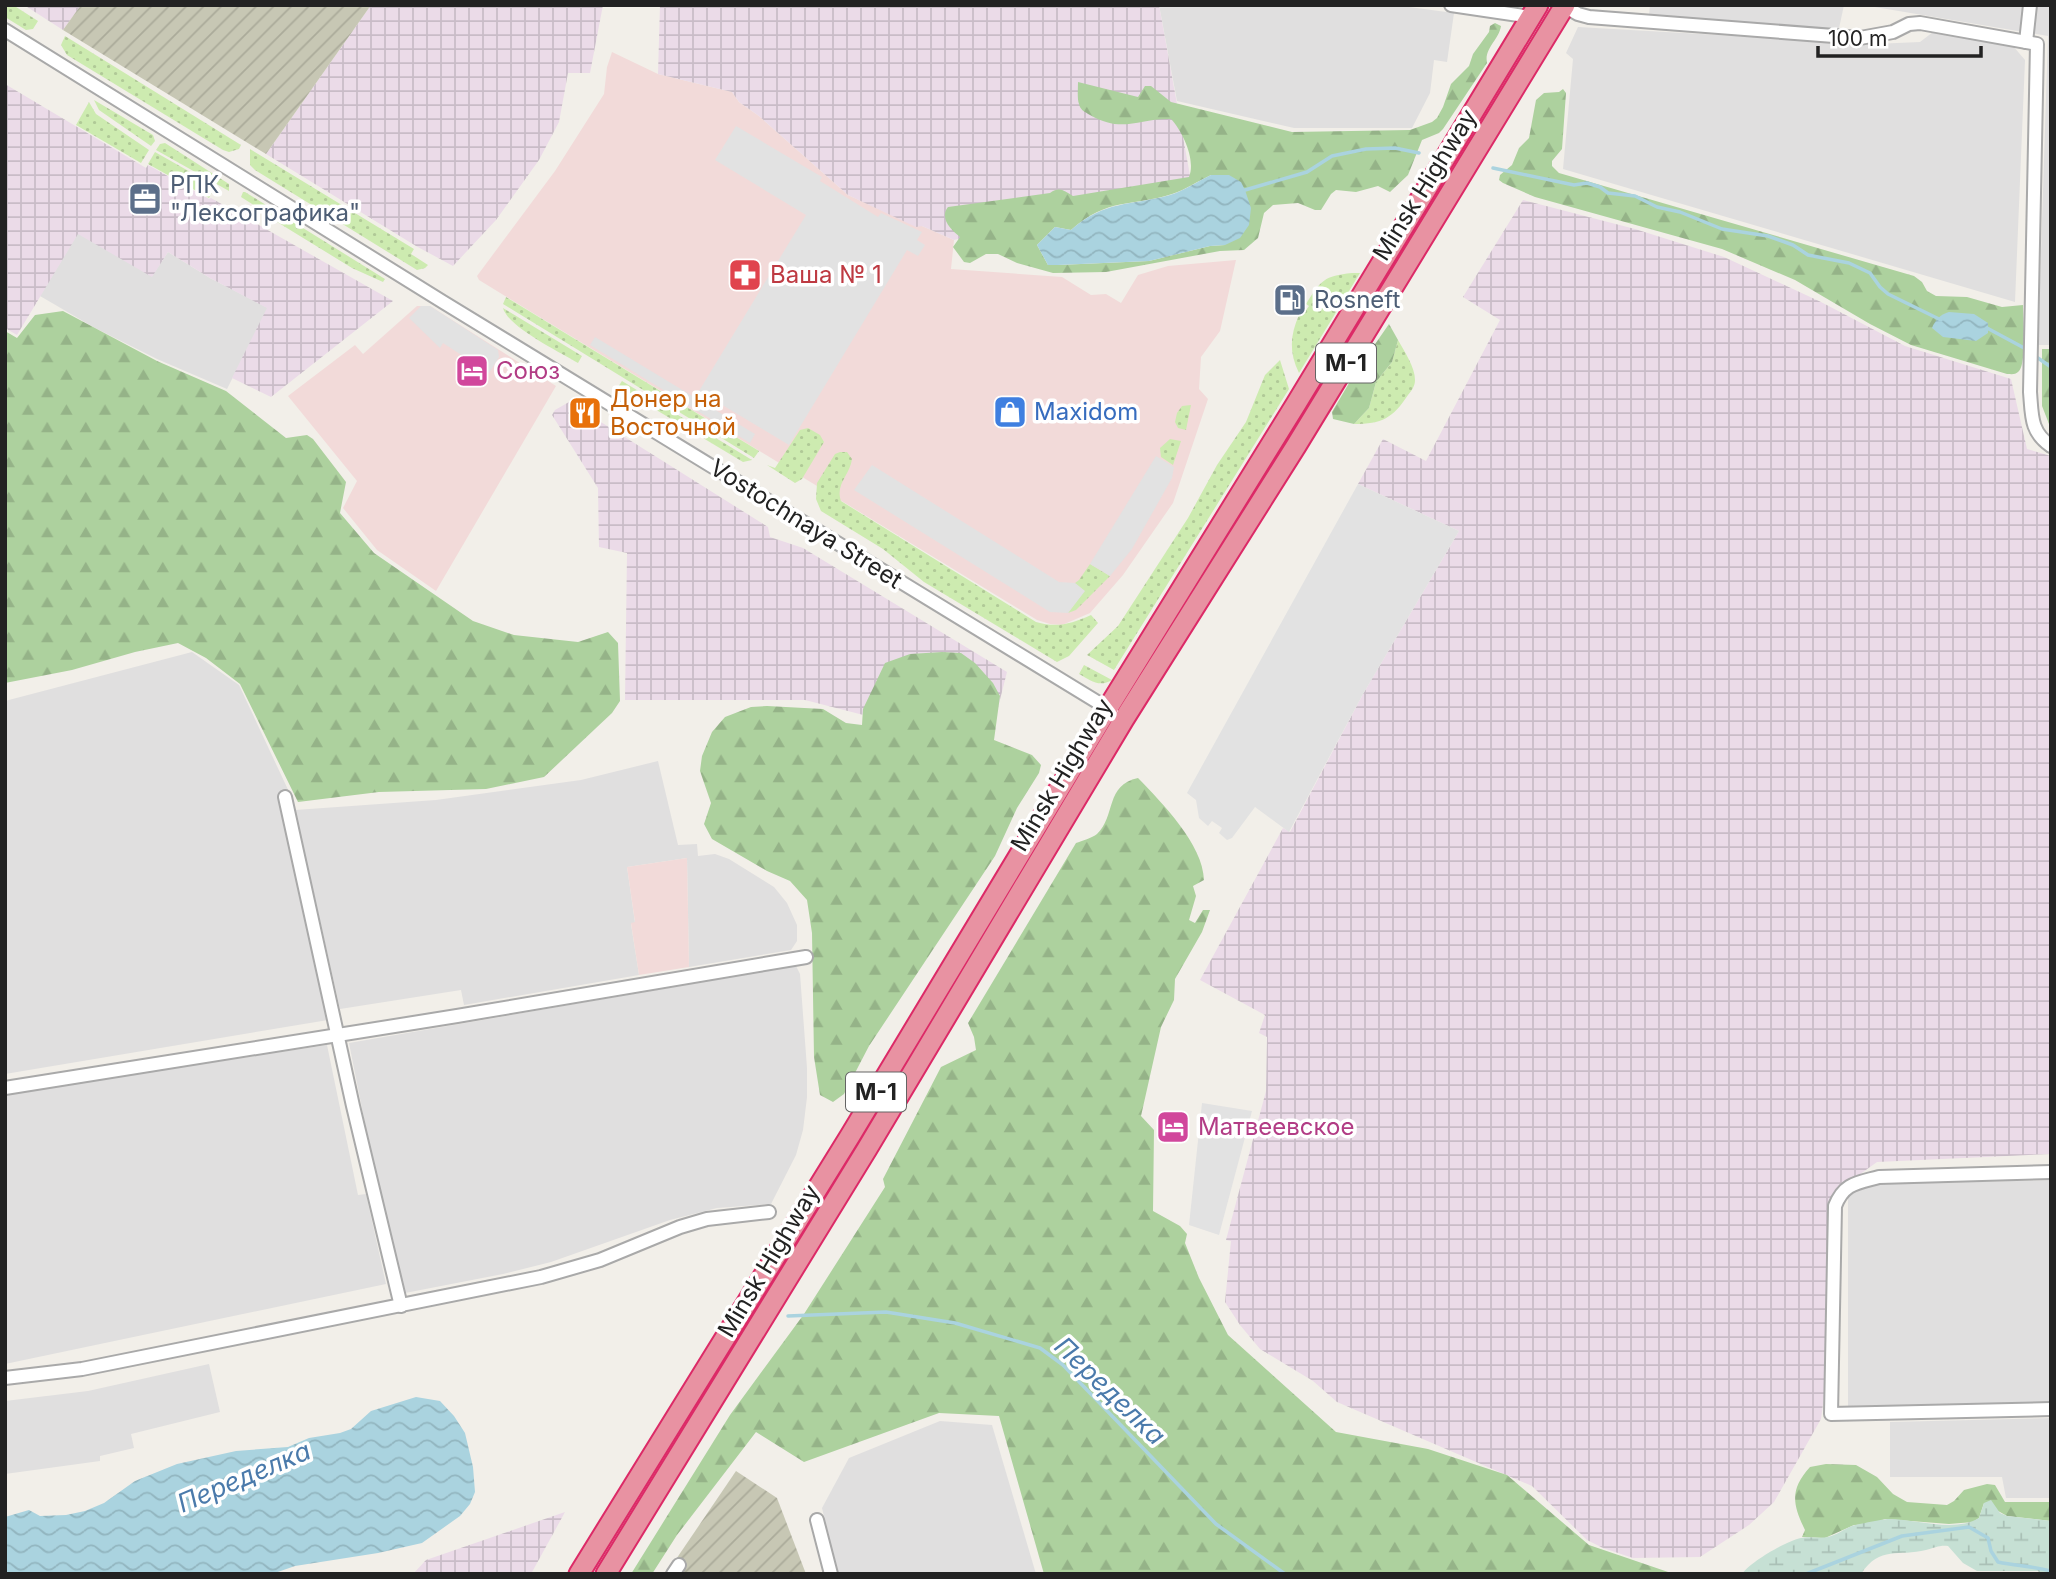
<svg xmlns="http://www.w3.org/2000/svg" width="2056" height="1579" font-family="Inter,sans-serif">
<defs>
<pattern id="industrial-grid" width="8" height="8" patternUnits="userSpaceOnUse" patternTransform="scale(1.75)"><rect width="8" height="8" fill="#ebdbe8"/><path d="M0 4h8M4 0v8" fill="none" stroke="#c9bcc7"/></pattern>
<pattern id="construction-furrows" width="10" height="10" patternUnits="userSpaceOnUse" patternTransform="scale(1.75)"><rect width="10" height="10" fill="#c7c7b4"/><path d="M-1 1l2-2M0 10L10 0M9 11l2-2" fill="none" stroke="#abab9a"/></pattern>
<pattern id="grass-dots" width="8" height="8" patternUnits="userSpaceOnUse" patternTransform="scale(1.75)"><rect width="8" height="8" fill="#cdebb0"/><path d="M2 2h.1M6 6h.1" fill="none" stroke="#b0c997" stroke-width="1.8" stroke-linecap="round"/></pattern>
<pattern id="forest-firs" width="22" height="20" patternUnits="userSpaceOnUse" patternTransform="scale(1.75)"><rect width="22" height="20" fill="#add19e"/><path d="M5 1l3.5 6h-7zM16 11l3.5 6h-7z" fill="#95b388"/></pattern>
<pattern id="wetland-marsh" width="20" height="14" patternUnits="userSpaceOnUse" patternTransform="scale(1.75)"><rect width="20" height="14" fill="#c6e0d4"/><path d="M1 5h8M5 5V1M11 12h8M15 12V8" fill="none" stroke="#aac0b6"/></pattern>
<pattern id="water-waves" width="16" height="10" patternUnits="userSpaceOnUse" patternTransform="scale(1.75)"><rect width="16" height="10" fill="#aad3df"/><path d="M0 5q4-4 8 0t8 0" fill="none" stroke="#92b5bf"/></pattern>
</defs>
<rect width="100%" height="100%" fill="#f2efe9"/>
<g fill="#e0dfdf">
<polygon points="1159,5 1394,5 1454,13 1447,62 1434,60 1430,93 1412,128 1294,128 1177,101"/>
<polygon points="1650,5 1844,5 1838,33 1649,16"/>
<polygon points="1863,5 2051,5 2051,345 2038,345 2048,36"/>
<polygon points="1578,27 1874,44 1920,42 1933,32 2013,46 2025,60 2015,302 1563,169 1573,59 1566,53"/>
<polygon points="78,233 152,276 168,252 210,278 268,308 227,389 157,359 95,328 40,296"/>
<polygon points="192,652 239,685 291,796 278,800 290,843 328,1020 5,1074 5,701"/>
<polygon points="658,761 678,845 697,844 698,856 715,854 729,859 774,887 787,903 797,925 797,941 791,950 689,967 687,858 627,867 635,923 631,924 639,975 464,1005 461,990 340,1009 295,810 436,800 581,780"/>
<polygon points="796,966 800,974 807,1068 807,1097 803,1130 796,1155 771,1204 717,1208 670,1220 551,1262 503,1274 405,1293 377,1184 349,1043"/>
<polygon points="327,1045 358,1195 366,1194 386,1284 5,1364 5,1094"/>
<polygon points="2051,1180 2051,1402 1848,1406 1848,1196 1854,1189 1878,1184"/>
<polygon points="209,1364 220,1412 131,1434 134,1448 100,1456 100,1461 5,1474 5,1401 88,1391"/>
<polygon points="2051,1418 2051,1498 2006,1498 2002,1477 1890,1477 1890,1422"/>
<polygon points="940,1421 992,1425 1036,1574 838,1574 822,1508 849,1458"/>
</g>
<g fill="#f2dad9">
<polygon points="612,52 658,74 732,92 739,102 759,116 848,195 916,226 922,226 954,240 951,269 1062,277 1091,295 1106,294 1121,303 1138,275 1168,266 1236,260 1220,331 1201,357 1199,389 1208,399 1173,503 1123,575 1090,613 1062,625 1050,624 1037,620 479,280 477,276 555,171 604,94 607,67"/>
<polygon points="417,306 430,306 556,386 436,591 377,550 343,508 357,481 288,396 355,345 363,354"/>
<polygon points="687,858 689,967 639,975 631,923 635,922 627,867"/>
</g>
<g fill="url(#industrial-grid)">
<polygon points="24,5 81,5 63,30"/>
<polygon points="371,5 603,5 590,73 568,73 559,122 539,160 496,220 453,266 416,246 266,154"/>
<polygon points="660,5 1159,5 1191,181 954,240 922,226 916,227 848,195 759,116 739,102 732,92 658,74"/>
<polygon points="5,84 146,168 148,165 209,199 211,198 393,301 271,397 232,378 267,308 210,278 168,252 152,277 78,234 17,335 5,328"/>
<polygon points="1523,200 1635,229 1724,257 1821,302 1905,346 2011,379 2027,449 2051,456 2051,1154 1877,1162 1852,1180 1837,1189 1833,1200 1826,1382 1821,1419 1774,1502 1749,1525 1700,1557 1633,1558 1603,1548 1587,1540 1532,1486 1337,1402 1313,1381 1260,1349 1240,1325 1225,1302 1231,1241 1226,1240 1266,1091 1267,1037 1259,1033 1265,1015 1200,980 1283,828 1290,832 1363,694 1459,531 1358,484 1383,439 1426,461 1500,320 1463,297"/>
<polygon points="569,402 768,527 770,537 803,548 1007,672 988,747 805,700 625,700 627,553 599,547 598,488 552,415 555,410"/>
<polygon points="565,1512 531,1574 413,1574 426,1560"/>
</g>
<g fill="url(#construction-furrows)">
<polygon points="81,5 371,5 266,154 63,30"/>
<polygon points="736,1471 777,1498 806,1574 666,1574"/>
</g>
<g fill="url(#grass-dots)">
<polygon points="5,5 13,5 38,21 33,29 26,30 5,17"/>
<polygon points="65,36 241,145 239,149 229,152 223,150 67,55 61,45"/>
<polygon points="94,100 153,135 155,141 151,146 99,110"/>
<polygon points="89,102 96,114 149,150 141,163 76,125"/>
<polygon points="165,143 229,184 229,191 156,150 160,144"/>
<polygon points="250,149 414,249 411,254 428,265 425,268 417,270 255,170 250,165"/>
<polygon points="155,152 215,186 209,198 148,164"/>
<polygon points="243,192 245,192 385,279 383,282 352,268 256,209 257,207 241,197"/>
<path d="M 1352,273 L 1360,273 L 1299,373 C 1289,353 1290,335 1299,315 L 1302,316 L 1309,306 L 1306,304 C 1321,280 1324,276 1352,273 Z"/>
<polygon points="506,297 759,451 754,458 503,304"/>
<path d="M 503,308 L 582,356 L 578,363 C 560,352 508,327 503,308 Z"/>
<path d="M 1398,340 C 1404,351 1415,367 1415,380 C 1415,386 1412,390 1408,395 C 1393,418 1382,424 1354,424 L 1369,408 L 1376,382 L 1392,362 Z"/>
<polygon points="1280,360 1289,389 1114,670 1087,655 1118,626 1188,518 1217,465 1246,422 1265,375"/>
<polygon points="622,381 752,460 743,462 618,387"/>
<polygon points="1191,405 1186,430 1178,428 1175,422 1177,413 1182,406"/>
<polygon points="808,428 820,435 824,442 802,479 795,483 767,465 775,468 800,430"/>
<polygon points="1170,439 1181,441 1173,465 1161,457 1160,448"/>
<path d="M 840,452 L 847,452 L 852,459 C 850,475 835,484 841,501 L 1036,622 C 1057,628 1071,624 1091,615 L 1098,623 L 1069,656 L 1057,662 L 924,582 L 883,549 L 821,511 L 816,499 L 817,483 L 835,454 Z"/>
<polygon points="1090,564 1110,576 1076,610 1068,613 1084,591 1075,583 1079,580"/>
<path d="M 1084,665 L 1112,680 C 1099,688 1090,680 1079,674 Z"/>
</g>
<g fill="url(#forest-firs)" fill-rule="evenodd">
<path d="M 1495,23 L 1501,26 C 1499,40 1484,48 1487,63 L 1443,129 L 1439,133 L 1422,140 L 1408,175 L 1390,192 L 1378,186 L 1356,192 L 1336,190 L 1331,194 L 1321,210 L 1315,210 L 1298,203 L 1273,205 L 1264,213 L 1258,238 L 1244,250 L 1220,251 L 1106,272 L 1053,273 L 1017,263 L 998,254 L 986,254 L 970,263 L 964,262 L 953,247 L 960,237 C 951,230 939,218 948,207 L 1050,193 C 1060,186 1064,191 1073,196 L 1189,177 C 1196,160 1183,132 1171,119 C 1138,118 1123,134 1090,115 C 1085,112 1080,110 1079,104 C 1077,98 1078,89 1078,82 L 1138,97 L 1145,86 L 1151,86 L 1171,102 L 1292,132 L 1410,130 L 1432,122 L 1437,118 L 1443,107 L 1451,84 L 1469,66 L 1473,54 L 1489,32 L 1490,26 ZM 1211,175 L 1225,245 L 1210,246 L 1149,261 L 1058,265 L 1048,265 L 1037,245 L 1055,227 L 1071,230 C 1108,197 1131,207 1172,194 C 1185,190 1198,181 1211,175 Z"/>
<path d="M 1563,89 L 1566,93 L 1562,149 L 1552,161 L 1552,166 L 1559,173 L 1914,276 L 1922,282 L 1927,291 L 1936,296 L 1967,297 L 2002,307 L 2023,305 C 2023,317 2027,366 2018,372 C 2015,375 2011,374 2007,374 L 1911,345 L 1870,324 L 1795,280 L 1722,249 L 1535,197 L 1503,183 L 1499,180 L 1500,175 L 1512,165 L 1519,148 L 1529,138 L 1536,100 L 1544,93 L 1559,92 Z"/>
<polygon points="63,311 157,361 226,391 286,438 307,435 313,439 346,482 340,513 374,553 473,621 514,635 578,642 608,632 618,643 620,701 612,713 544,777 486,789 379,792 298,802 240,684 206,658 178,643 135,652 72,670 5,683 5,331 17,338 35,315"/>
<polygon points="1389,324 1398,340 1392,362 1376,382 1369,408 1354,424 1333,419 1332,412 1355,373"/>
<polygon points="2042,349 2051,349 2051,429 2042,406"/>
<polygon points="942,652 961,653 975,663 993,683 1000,696 994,740 1032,755 1041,765 1039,773 1017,808 995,856 869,1046 844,1094 833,1102 820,1095 814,1057 812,933 807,900 790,881 767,871 712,839 704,824 711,803 700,771 702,756 712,732 725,717 751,707 767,706 823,709 846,723 862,725 863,709 885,663 910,654"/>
<path d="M 1138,778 C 1162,803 1203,844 1204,880 L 1193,886 L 1196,896 L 1189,920 L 1195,923 L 1203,910 L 1210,910 L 1202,932 L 1175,979 L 1174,1000 L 1161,1027 L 1141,1116 L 1154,1130 L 1153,1211 L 1180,1226 L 1187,1234 L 1185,1243 L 1199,1278 L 1228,1335 L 1336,1432 L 1428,1449 L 1507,1475 L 1589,1545 L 1674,1574 L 1044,1574 L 999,1416 L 939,1413 L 804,1462 L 756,1432 L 677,1535 L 652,1574 L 631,1574 L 730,1415 L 804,1314 L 885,1187 L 883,1179 L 941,1067 L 976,1050 L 974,1037 L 968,1023 L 1076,843 C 1082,841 1092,838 1097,834 C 1116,816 1105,785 1138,778 Z"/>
<path d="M 1826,1464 L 1856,1465 L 1877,1477 L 1893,1494 L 1907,1502 L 1947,1505 L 1954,1501 L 1964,1490 L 1987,1484 L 1995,1485 L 2005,1502 L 2051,1502 L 2051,1521 L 2007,1516 L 1984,1503 L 1979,1518 L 1973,1522 L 1949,1524 L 1885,1519 L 1871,1524 L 1854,1525 L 1825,1538 L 1802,1537 L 1805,1530 C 1793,1505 1789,1490 1810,1467 Z"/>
</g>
<path fill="url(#wetland-marsh)" d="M 1991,1500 L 2000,1513 L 2007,1516 L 2051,1521 L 2051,1574 L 2041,1574 L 2038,1571 L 1977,1571 L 1963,1563 L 1948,1546 C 1939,1545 1935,1548 1926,1550 C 1899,1557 1880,1545 1861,1574 L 1742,1574 C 1750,1562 1786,1541 1801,1538 C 1810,1536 1819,1539 1828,1537 C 1837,1535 1844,1529 1852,1526 C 1859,1524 1883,1519 1889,1519 C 1917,1519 1954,1533 1979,1518 L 1984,1503 Z"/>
<g fill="#e2e2e2">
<polygon points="736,126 822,177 820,181 878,217 881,213 922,232 917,240 925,245 918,256 907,250 789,445 699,391 806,215 715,160"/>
<polygon points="421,306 430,306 498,350 499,357 489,373 443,343 440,348 409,318"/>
<polygon points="595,337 755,434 750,443 590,345"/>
<polygon points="1156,456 1174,467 1172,478 1132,549 1110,576 1090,564"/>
<polygon points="872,465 1059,582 1075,583 1085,591 1068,613 1050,612 854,490"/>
<polygon points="1358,484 1459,531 1363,694 1289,832 1255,807 1232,838 1227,840 1219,833 1222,828 1212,821 1208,826 1199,818 1196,800 1187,793"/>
<polygon points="1202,1103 1252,1111 1219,1235 1189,1225"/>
</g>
<g fill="url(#water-waves)">
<path d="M 1211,175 L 1229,175 L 1241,182 L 1245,190 L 1251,208 L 1249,225 L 1240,238 L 1225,245 L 1210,246 L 1149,261 L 1058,265 L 1048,265 L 1037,245 L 1055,227 L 1071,230 C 1105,200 1130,206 1170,195 C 1184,191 1198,181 1211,175 Z"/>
<path d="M 1949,312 L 1974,314 L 1988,323 L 1988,333 L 1976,341 L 1943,337 L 1932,328 C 1935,320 1941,314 1949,312 Z"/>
<polygon points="416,1397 440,1401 454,1416 465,1433 473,1467 475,1492 470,1504 460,1516 422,1543 378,1553 295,1566 272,1574 5,1574 5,1517 29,1510 40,1516 66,1515 85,1511 104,1503 135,1481 177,1464 236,1451 288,1447 309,1438 340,1433 351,1429 371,1411"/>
</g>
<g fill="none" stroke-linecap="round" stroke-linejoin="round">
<g stroke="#aad3df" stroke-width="3.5">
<polyline points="1493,168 1574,185 1587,183 1600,187 1608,193 1635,196 1657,207 1680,212 1722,229 1768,236 1793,245 1808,255 1849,263 1870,273 1880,287 1888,294 1941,320"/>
<polyline points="1245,190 1307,172 1332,156 1366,149 1395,148 1419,153"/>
<polyline points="1987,328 2026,349"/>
<polyline points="2035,356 2051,367"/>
<polyline points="788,1316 886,1312 955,1323 1040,1348 1063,1365 1216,1524 1285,1574"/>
<path d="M 1806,1574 L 1902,1536 L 1969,1527 L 1988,1538 L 1991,1551 L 1998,1562 C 2016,1566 2033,1566 2051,1571"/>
</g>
<defs>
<g id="minor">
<polyline points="1451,5 1531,17"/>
<path d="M 1564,6 L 1578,14 L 1589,17 L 1860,38 L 1893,32 L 1909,24 L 1920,23 L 2037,44 L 2030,392 C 2032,415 2030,432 2051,446"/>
<polyline points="5,30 443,302 1112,711"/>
<polyline points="2026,42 2030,5"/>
<polyline points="285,797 353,1106 401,1306"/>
<polyline points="5,1088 457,1016 806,957"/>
<path d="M 2051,1172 L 1879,1177 C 1857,1183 1844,1183 1835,1206 L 1831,1414 L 2051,1409"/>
<polyline points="5,1378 82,1369 541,1277 600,1260 680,1227 707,1219 769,1212"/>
<polyline points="817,1520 831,1574"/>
<polyline points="673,1574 679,1565"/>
</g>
<g id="highway">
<polyline points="579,1574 850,1136 1108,708 1296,404 1538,5"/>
<polyline points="606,1574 867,1149 1124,719 1296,446 1565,5"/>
</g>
</defs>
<use href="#minor" stroke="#a9a9a9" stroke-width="16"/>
<use href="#highway" stroke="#dc2a67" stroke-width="23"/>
<use href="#minor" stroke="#fff" stroke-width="12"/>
<use href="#highway" stroke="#e892a2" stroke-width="19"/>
</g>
<defs>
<symbol id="office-square" viewBox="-11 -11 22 22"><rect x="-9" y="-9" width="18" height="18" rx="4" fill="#5c6f8a" stroke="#fff"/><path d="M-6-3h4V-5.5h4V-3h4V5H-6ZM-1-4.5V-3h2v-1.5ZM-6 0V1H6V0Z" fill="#fff"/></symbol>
<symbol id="pharmacy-square" viewBox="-11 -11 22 22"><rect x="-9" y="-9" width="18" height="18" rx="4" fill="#e0444e" stroke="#fff"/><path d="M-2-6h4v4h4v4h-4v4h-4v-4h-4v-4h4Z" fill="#fff"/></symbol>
<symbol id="fuel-square" viewBox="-11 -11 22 22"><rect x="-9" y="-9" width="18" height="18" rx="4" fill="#5c6f8a" stroke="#fff"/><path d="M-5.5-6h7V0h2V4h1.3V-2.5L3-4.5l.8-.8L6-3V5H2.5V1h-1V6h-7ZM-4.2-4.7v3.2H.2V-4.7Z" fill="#fff"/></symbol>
<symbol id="hotel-square" viewBox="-11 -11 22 22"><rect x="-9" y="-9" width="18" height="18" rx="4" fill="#d1479c" stroke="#fff"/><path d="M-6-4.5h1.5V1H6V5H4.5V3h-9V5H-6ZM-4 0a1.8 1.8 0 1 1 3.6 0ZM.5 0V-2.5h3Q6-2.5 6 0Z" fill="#fff"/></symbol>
<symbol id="shop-square" viewBox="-11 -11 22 22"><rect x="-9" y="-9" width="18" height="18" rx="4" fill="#3f7fe0" stroke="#fff"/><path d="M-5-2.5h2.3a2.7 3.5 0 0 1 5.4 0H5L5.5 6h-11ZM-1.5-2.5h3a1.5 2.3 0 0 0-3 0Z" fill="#fff"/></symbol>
<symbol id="restaurant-square" viewBox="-11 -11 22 22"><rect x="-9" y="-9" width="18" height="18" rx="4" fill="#e8710a" stroke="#fff"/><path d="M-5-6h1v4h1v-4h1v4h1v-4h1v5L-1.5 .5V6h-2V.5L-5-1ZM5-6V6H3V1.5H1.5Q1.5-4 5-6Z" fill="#fff"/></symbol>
</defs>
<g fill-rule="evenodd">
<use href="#office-square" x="126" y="180" width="38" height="38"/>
<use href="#pharmacy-square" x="726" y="256" width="38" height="38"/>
<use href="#fuel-square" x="1271" y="281" width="38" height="38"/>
<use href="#hotel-square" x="453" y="352" width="38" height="38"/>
<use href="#shop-square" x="991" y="393" width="38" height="38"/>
<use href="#restaurant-square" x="566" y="394" width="38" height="38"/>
<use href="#hotel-square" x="1154" y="1108" width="38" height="38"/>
</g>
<g text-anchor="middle" stroke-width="7" stroke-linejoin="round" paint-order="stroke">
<g fill="#fff" stroke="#646464" stroke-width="2">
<rect x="1316" y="343.5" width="60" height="39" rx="5"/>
<rect x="846" y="1072.5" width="60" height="39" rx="5"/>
</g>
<g font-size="23" font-weight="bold" fill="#222">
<text x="1346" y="371">М-1</text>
<text x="876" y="1100">М-1</text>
</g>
<g font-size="24" fill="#4e5e75" stroke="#fff" text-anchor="start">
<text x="170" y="193">РПК<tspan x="170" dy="28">"Лексографика"</tspan></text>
<text x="1314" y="308">Rosneft</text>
</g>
<g font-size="24" fill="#222" stroke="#fff">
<text transform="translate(1425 185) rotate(-58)" y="8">Minsk Highway</text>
<text transform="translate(806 524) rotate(32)" y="8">Vostochnaya Street</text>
<text transform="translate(1062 775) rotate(-59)" y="8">Minsk Highway</text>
<text transform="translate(769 1261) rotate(-59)" y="8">Minsk Highway</text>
</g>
<g font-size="24" fill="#be3a42" stroke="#fff" text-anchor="start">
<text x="770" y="283">Ваша № 1</text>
</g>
<g font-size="24" fill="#b23c85" stroke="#fff" text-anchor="start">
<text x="496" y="379">Союз</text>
<text x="1198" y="1135">Матвеевское</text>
</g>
<g font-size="24" fill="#c56008" stroke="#fff" text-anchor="start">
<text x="610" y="407">Донер на<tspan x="610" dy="28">Восточной</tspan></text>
</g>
<g font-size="24" fill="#366cbe" stroke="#fff" text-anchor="start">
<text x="1034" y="420">Maxidom</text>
</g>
<g font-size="26" font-style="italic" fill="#4a7aab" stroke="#fff">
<text transform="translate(1110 1391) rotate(44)" y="9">Переделка</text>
<text transform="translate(244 1477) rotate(-23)" y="9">Переделка</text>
</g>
</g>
<rect width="2056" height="1579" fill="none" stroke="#222222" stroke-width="14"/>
<path d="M1818 46v10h163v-10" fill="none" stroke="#222222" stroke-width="3.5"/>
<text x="1828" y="46" font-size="21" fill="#222222" stroke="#ffffff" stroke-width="5" paint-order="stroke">100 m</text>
</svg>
